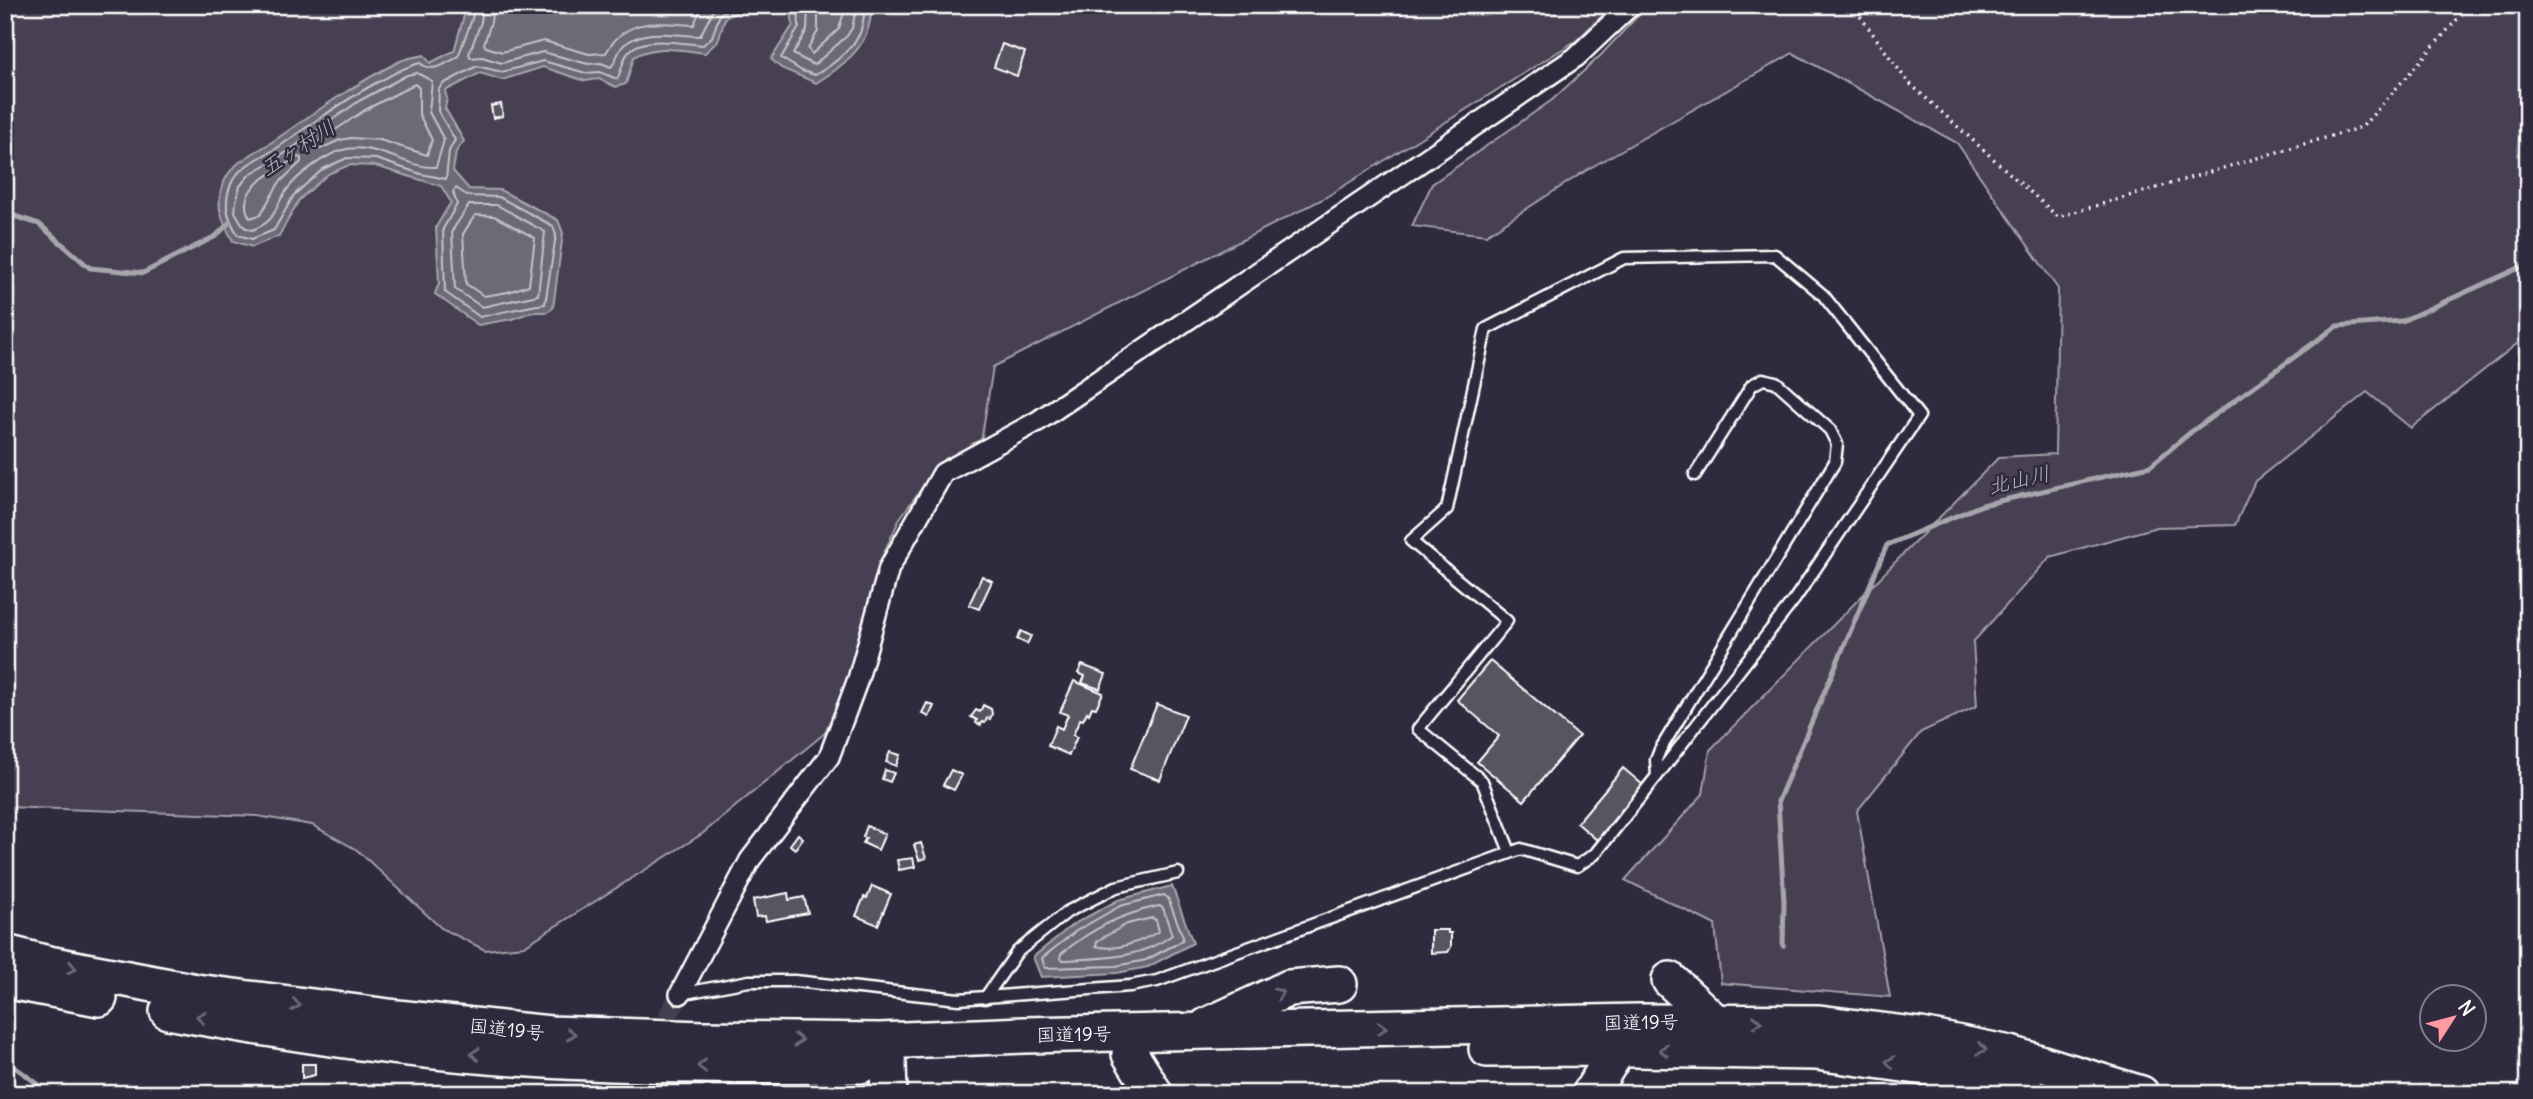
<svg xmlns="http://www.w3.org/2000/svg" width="2533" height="1099" font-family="Delius,'Klee One',sans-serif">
<rect width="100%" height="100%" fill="#2f2a3d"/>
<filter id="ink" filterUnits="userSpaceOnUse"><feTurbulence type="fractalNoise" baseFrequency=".0143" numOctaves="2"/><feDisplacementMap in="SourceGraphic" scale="14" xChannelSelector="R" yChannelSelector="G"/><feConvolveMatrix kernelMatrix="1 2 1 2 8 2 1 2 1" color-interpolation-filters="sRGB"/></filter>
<g filter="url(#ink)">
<g fill="#464152" stroke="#a2a0a8" stroke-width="2">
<polygon points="5,5 1613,5 1577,40 1323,199 993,367 981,442 947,465 922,488 900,518 881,559 846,683 825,733 702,834 524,946 485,950 441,928 357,850 312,825 257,816 5,807"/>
<polygon points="1648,5 2528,5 2528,342 2523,339 2411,428 2367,392 2255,481 2235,525 2157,527 2050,557 1973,642 1977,706 1921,732 1857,811 1890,997 1721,983 1715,925 1625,880 1703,794 1710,750 1999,457 2055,454 2058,289 1957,143 1793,53 1590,168 1486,235 1412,226 1432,184 1552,100 1599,57"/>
</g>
<g fill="#6d6a77" stroke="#a7a6ad" stroke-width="2">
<path d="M 467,5 L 751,5 L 725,18 L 718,41 L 705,53 C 681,50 655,44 634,57 L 626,84 L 616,87 L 599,79 L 585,81 L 543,67 L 502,80 L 480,73 L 445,91 L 447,98 L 445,108 L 464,141 L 456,152 L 453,171 L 469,189 L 500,190 L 558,220 L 563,233 L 553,308 L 547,312 L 531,312 L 512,319 L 478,325 L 435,294 L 439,283 L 436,227 L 451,202 L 441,186 L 375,166 L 349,165 L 328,174 L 299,200 L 279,236 L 252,247 L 233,241 C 221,219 214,205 225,180 C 234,160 258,152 275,140 C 315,112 355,84 398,62 C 406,58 416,57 424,55 L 430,63 L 454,51 Z"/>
<path d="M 790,5 L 873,5 C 871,14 870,24 867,32 C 860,53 834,72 816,83 L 781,68 L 771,59 L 793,25 Z"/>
<polygon points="1172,886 1193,943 1148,967 1117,973 1041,977 1033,957 1072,925 1118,900"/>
</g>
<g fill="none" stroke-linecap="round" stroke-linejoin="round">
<g stroke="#c5c3c9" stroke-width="2">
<path d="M 474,5 L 472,19 L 458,57 C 444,64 433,74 420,63 C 403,67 392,75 376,83 C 341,102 310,125 277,148 C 261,158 239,165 231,184 C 223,204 227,217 238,235 L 252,239 L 274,230 L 294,195 L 323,169 L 347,158 L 376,159 L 421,174 L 446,179 L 449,151 L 455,140 L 438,111 L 439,89 L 443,84 L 477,66 L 502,72 L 543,61 L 586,73 L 600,72 L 617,79 C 622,72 622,60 628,53 C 642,34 683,44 703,45 L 712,37 L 720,14 L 735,5"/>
<path d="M 483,5 L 481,22 L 469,54 L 471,58 L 482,57 L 502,63 L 543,52 L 588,64 L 601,63 L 611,67 C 617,61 617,50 625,44 C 647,27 675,36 700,36 L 716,5"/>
<path d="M 493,5 L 491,22 L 484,44 L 486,47 L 502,52 L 544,41 L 589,54 L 606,53 C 626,16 659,23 694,25 L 702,5"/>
<path d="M 798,5 L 799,27 L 781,58 L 802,71 L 815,75 C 830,67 853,49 860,33 C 863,24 864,14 866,5"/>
<polyline points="808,5 807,30 793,54 814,65 847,36 852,28 857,5"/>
<polyline points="818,5 818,31 808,49 812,54 839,29 846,5"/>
<path d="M 417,73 L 432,81 L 429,112 L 444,140 L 436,167 C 409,169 380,144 347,149 C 328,152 297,175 286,191 C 272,211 278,220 252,230 L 244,227 L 235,212 L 236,202 L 240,186 L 250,174 L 281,156 L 359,101 L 407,75 Z"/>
<polygon points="415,84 419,88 419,114 432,140 427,155 380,140 351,138 340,140 320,149 315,147 316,143 365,110"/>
<path d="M 297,157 L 301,158 L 301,162 L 279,183 L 260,215 L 250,218 C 232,187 278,171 297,157 Z"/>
<path d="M 456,188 L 468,196 L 499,197 L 553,226 L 556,235 L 545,304 C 523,307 502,312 480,317 L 445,292 L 443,229 L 457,204 L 453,192 Z"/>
<polygon points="469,205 497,205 545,232 538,295 482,307 455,289 452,231"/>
<polygon points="475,215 494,216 535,238 529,285 508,292 484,296 466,284 463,234"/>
<polygon points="1164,895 1168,898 1183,937 1182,941 1146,960 1116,966 1045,968 1042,958 1076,931 1120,906"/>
<path d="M 1159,906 L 1163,908 L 1172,935 C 1141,959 1101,958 1063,960 L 1060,958 L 1061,954 C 1093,928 1119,915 1159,906 Z"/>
<path d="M 1152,918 L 1156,920 L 1159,931 C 1143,941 1115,952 1096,946 L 1097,941 L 1127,924 Z"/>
</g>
<g stroke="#a7a6ad" stroke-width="5">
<polyline points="5,213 39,224 90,268 143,273 216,236 230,222"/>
<polyline points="1783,946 1784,902 1778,801 1887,545 1982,505 2150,466 2191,432 2337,326 2402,321 2528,264"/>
<polyline points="5,1060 42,1087 46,1094"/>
</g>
</g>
<g fill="#595564" stroke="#fff" stroke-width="2">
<polygon points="1002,44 1025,52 1017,76 994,67"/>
<polygon points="501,104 503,116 493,118 491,106"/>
<polygon points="982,576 992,581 979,609 969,605"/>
<polygon points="1021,631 1031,636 1027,644 1017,639"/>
<polygon points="1490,661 1579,736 1524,801 1477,762 1499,736 1457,700"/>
<polygon points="1082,665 1106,674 1100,689 1082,683 1085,676 1078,673"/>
<polygon points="1074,681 1103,693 1096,708 1092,707 1089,714 1087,712 1083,720 1080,719 1073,735 1077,737 1069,755 1048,746 1056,726 1062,729 1068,715 1060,712"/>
<polygon points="927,703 934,706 929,717 922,713"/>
<polygon points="1157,704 1186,715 1160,780 1130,769"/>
<polygon points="983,705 991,709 992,714 990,719 987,718 985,723 982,722 981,725 976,723 977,720 971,717 976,710 980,712"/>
<polygon points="890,752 900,755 896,766 886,762"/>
<polygon points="1623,768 1643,785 1597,840 1577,823"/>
<polygon points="885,770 894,773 890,782 882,779"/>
<polygon points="951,770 962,775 954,790 943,785"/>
<polygon points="867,826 885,834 878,850 863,843 866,838 863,837"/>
<polygon points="798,834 803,838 795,849 790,845"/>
<polygon points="921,843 926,858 919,860 914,845"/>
<polygon points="913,858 915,867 899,870 897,860"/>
<polygon points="872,886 891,894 878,925 856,916 864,897 867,898"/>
<polygon points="788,893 789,900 804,897 808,913 766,921 765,916 756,917 753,900"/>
<polygon points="1431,930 1448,930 1448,933 1451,933 1451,947 1448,952 1431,953"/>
<polygon points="302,1064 315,1064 315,1075 302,1078"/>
</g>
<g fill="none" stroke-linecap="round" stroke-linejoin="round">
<polyline stroke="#443f50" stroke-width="19" stroke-dasharray="19 10" stroke-linecap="butt" points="624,1094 680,994"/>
<defs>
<g id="lane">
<polyline points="1510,852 1482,781 1418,729 1507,621 1411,541 1447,509 1486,329 1624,258 1775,255 1823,295 1919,416 1794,600 1657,776"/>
<polyline points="680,994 749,981 795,981 959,999 1130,986 1157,981 1521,849 1577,866 1595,854 1657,776 1656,760 1660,750 1835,462 1837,444 1830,430 1776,382 1763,379 1752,385 1695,475"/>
<polyline points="985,998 1017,952 1067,912 1116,887 1178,873"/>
</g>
<polyline id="street" points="680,994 750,860 829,757 858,679 889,568 943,473 1038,421 1576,57 1631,5"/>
<g id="highway">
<polyline points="5,953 48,964 196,992 397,1018 550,1034 704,1039 880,1041 1024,1035 1638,1022 1819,1023 1921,1036 2010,1054 2141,1094"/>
<polyline points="5,980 99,998"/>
<polyline points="1670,980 1715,1022"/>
<path d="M 168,1011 C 287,1033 409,1052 531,1059 C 641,1066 751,1066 861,1065"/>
<polyline points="1207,1026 1289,988 1339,984"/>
<polyline points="1487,1049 1571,1048 1816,1052 1925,1067 1995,1083 2028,1094"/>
<polyline points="1130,1054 1155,1094"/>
<polyline points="888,1064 889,1094"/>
<polyline points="1590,1094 1618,1049"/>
</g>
</defs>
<use href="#lane" stroke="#fff" stroke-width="15"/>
<use href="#street" stroke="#fff" stroke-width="24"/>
<use href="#highway" stroke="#fff" stroke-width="40"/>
<polyline stroke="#fff" stroke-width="3.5" stroke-dasharray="2 5" stroke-linecap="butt" points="1852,5 1907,81 2058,217 2362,127 2467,8 2474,5"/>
<use href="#lane" stroke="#2f2a3d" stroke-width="10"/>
<use href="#street" stroke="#2f2a3d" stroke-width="19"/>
<use href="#highway" stroke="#2f2a3d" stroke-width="35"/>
</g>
<defs><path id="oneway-chevron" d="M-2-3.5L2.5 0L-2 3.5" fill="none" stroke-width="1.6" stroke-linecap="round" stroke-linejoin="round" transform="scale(1.75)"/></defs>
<g stroke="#6d6a77">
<use href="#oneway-chevron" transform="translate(72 968) rotate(11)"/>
<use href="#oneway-chevron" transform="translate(1279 993) rotate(-24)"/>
<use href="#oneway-chevron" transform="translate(296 1005) rotate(8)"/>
<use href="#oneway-chevron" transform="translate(201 1017) rotate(-171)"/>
<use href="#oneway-chevron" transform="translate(1757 1022)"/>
<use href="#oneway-chevron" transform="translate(1382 1028) rotate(-1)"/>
<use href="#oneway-chevron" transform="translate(571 1034) rotate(2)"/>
<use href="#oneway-chevron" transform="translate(798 1040) rotate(1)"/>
<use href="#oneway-chevron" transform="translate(1982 1049) rotate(11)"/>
<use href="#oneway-chevron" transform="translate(1664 1050) rotate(-179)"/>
<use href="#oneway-chevron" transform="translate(475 1054) rotate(-175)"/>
<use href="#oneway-chevron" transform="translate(1890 1062) rotate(-172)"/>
<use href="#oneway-chevron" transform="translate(702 1066) rotate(-180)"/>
</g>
</g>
<g text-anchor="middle" stroke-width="5" stroke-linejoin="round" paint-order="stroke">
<g font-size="19" fill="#fff" stroke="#2f2a3d">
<text transform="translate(1641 1022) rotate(-1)" y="7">国道19号</text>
<text transform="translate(507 1029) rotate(6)" y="7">国道19号</text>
<text transform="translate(1074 1034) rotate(-1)" y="7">国道19号</text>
</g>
<g font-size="21" font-style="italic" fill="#b6b4bb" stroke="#2f2a3d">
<text transform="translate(298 148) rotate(-33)" y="7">五ヶ村川</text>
<text transform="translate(2019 480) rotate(-13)" y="7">北山川</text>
</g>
</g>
<rect width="2533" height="1099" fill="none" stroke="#2f2a3d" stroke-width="28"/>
<rect x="14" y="14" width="2505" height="1071" fill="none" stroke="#fff" stroke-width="2.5" filter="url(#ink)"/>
<g transform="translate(2453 1018) rotate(54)"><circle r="33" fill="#2f2a3d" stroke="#827f8b" stroke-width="2"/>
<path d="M0-5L12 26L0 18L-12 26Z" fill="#ff9aa2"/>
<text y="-10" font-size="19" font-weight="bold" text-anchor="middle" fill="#ffffff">N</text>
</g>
</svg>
